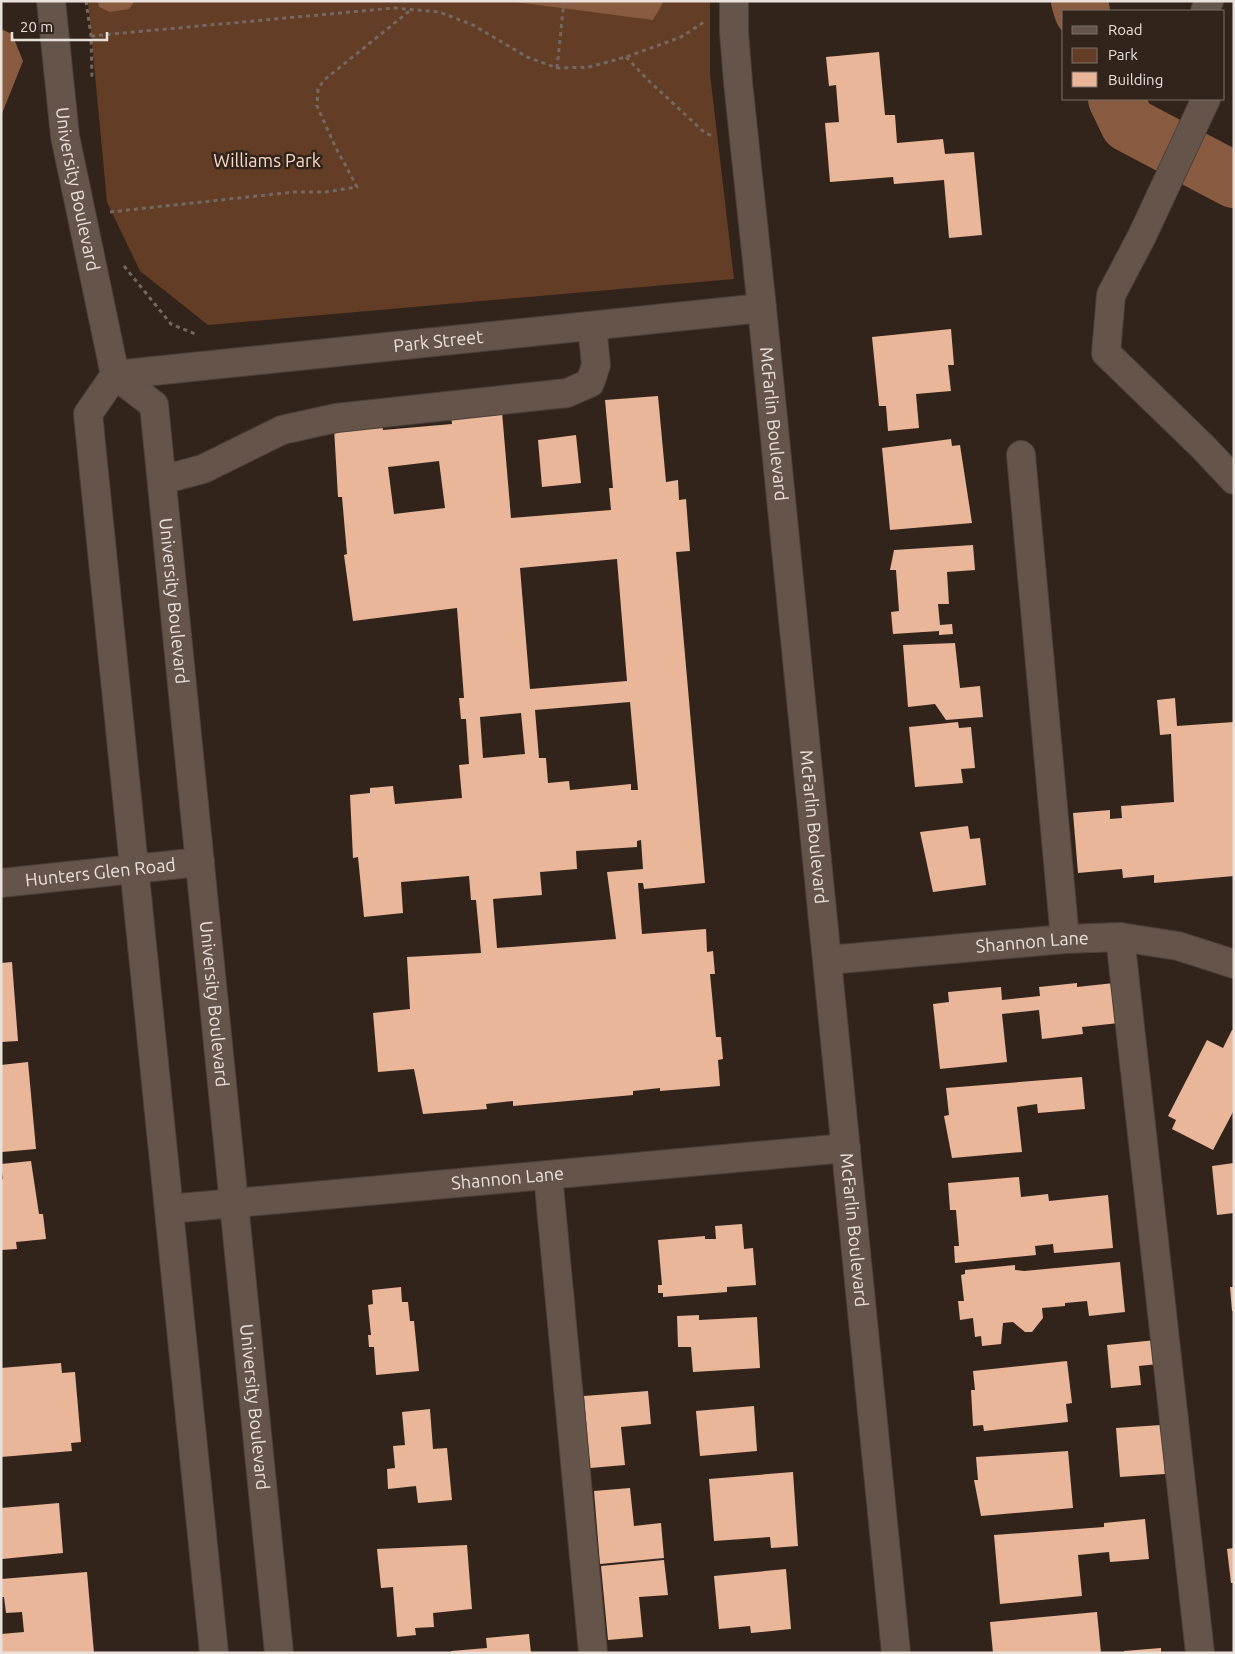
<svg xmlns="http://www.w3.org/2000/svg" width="1235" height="1654" font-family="Ubuntu,sans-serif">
<rect width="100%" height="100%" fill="#33241b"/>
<polygon fill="#633d25" points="88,1 710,1 710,74 734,279 208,325 140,271 107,202"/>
<g fill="#895b41">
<polygon points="98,1 135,1 129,9 110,12 99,7"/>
<polygon points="508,1 664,1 653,20"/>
<polygon points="1,29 12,34 23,61 1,116"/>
</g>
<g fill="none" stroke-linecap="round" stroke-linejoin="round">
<g stroke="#895b41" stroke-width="56">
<polyline points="1079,1 1082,11"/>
<polyline points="1116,99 1128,124 1234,180"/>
</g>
</g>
<g fill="#e9b699" fill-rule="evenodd">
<polygon points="879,52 885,115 895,115 897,143 943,139 945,154 974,152 982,235 949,238 944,180 894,184 893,177 830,182 825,123 839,122 836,85 829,86 826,57"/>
<polygon points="951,329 954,365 948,365 951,391 916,394 919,428 888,431 886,406 879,406 872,337"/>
<path d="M 658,396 L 666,482 L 678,480 L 679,500 L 686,499 L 690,551 L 676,552 L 705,883 L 644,889 L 643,883 L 638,883 L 642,934 L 706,929 L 707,952 L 713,951 L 715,974 L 710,974 L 716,1037 L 721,1037 L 723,1059 L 718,1060 L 720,1086 L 660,1091 L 660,1088 L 633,1091 L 633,1095 L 513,1106 L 513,1101 L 486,1104 L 487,1109 L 423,1114 L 414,1069 L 378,1072 L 373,1013 L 410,1009 L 407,957 L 481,953 L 476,900 L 471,900 L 469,876 L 401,882 L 403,913 L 364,917 L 358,857 L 353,858 L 350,795 L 370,793 L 370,788 L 393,786 L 395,804 L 462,798 L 459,765 L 469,764 L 466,719 L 461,719 L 459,698 L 464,698 L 457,608 L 353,621 L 344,555 L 347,554 L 342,497 L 338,497 L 334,428 L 382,423 L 383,430 L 452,424 L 451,416 L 502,412 L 511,518 L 611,510 L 609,488 L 613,488 L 605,400 ZM 439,461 L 445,508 L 394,514 L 388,467 ZM 617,559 L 627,681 L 530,689 L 520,568 ZM 630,702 L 638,790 L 631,790 L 631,784 L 570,790 L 569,781 L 548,783 L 546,758 L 539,758 L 535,710 ZM 521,713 L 525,754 L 483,758 L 480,717 ZM 641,840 L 643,869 L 607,872 L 616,939 L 497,948 L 493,899 L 542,895 L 540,872 L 577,869 L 576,851 L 637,847 L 637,841 Z"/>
<polygon points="576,435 581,483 542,487 538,440"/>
<polygon points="951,439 952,446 960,445 972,523 890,530 882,448"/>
<polygon points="973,545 975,570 947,572 949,604 938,604 940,625 952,624 953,634 939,635 939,631 893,634 891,612 899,611 896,570 890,570 894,550"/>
<polygon points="955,643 960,688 980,686 983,717 946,720 935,704 908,707 903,645"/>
<polygon points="1175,698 1177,726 1234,722 1234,876 1154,883 1154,875 1123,878 1122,869 1078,873 1073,813 1110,810 1110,819 1122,818 1121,806 1174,802 1171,734 1160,735 1157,700"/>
<polygon points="958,722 959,728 971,727 975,768 961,769 963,783 915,787 909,727"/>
<polygon points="968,826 970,839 980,838 986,885 933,892 920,832"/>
<polygon points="12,962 18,1041 1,1042 1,963"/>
<polygon points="1077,983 1077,987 1114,983 1119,1023 1082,1027 1083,1034 1042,1039 1039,1010 1002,1014 1007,1062 940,1069 933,1004 949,1002 948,992 1001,987 1002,1000 1040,996 1039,987"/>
<polygon points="1232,1030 1234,1030 1234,1110 1213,1150 1172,1129 1176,1120 1168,1116 1207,1040 1223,1048"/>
<polygon points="28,1062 36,1149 2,1152 1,1065"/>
<polygon points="1082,1077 1085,1109 1038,1113 1037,1104 1017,1107 1022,1152 952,1158 944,1116 949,1115 946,1088"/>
<polygon points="31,1161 39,1214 43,1214 46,1239 16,1242 17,1249 1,1250 1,1180 3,1179 1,1164"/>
<polygon points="1234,1163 1234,1213 1217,1215 1212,1166"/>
<polygon points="1019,1177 1021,1197 1048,1194 1049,1201 1108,1195 1113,1248 1054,1253 1053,1244 1035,1246 1036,1255 955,1263 954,1246 959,1246 956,1210 950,1210 948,1183"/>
<polygon points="742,1224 744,1249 753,1248 756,1285 727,1287 727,1292 663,1297 663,1293 658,1293 658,1285 662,1285 658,1240 705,1236 705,1239 716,1239 715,1226"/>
<polygon points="1120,1262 1125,1312 1089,1316 1087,1301 1065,1303 1065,1306 1042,1308 1043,1318 1032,1332 1025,1332 1013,1322 1003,1323 1001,1344 982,1346 981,1336 975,1337 973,1318 960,1320 958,1301 964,1301 961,1275 965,1274 965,1270 1015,1265 1015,1270 1024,1271"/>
<polygon points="401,1287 402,1302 408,1302 410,1321 414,1321 419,1371 376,1375 374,1347 369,1347 368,1335 371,1335 368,1305 373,1304 372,1290"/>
<polygon points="1230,1287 1234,1287 1234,1311 1232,1311"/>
<polygon points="699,1315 699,1320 757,1317 760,1368 693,1372 691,1347 678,1347 677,1316"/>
<polygon points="1156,1340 1158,1364 1139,1366 1141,1385 1111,1388 1107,1345"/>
<polygon points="1067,1361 1072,1403 1066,1404 1068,1422 984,1431 983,1425 973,1426 971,1390 975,1390 973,1371"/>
<polygon points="61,1363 62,1373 75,1372 81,1442 71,1443 72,1451 1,1457 1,1368"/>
<polygon points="648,1391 651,1424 621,1427 625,1465 590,1468 584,1396"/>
<polygon points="754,1406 757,1451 700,1456 696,1411"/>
<polygon points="430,1409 433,1449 447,1448 452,1500 418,1503 416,1486 388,1489 387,1469 395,1468 393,1446 405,1445 402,1412"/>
<polygon points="1161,1425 1165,1474 1120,1477 1116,1428"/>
<polygon points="1068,1451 1073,1508 981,1516 974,1480 978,1480 976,1457"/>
<polygon points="793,1472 798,1546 771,1548 770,1537 714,1541 709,1479"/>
<polygon points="630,1488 634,1526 661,1523 664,1558 600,1564 594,1491"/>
<polygon points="59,1503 63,1553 2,1559 1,1508"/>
<polygon points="1145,1519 1149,1559 1110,1562 1109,1552 1078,1555 1082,1596 1000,1604 994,1535 1104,1527 1104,1523"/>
<polygon points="467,1545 472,1609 433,1613 434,1627 415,1628 416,1635 397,1637 393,1587 381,1588 377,1549"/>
<polygon points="1234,1548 1234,1583 1231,1583 1227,1549"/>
<polygon points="664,1560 668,1595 639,1597 643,1637 608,1640 601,1566"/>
<polygon points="786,1569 791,1629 751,1633 750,1626 719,1629 714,1576"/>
<polygon points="87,1572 94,1653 1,1653 1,1634 24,1632 22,1612 6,1613 4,1597 1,1597 1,1579"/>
<polygon points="1097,1612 1101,1653 993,1653 990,1622"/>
<polygon points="529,1634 531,1653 451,1653 451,1651 487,1648 486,1638"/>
<polygon points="1161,1648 1161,1653 1124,1653 1124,1651"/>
</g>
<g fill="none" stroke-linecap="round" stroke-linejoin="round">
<defs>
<g id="minor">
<path id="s1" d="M 51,1 L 65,136 L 115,375 L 154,405 L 279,1653"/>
<path id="s2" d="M 734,1 L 734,32 L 738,82 L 762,308 L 896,1653"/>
<polyline points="1205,11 1209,1"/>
<polyline points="1206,99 1142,236 1111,295 1106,353 1204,448 1234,480"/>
<polyline points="115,375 88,414 214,1653"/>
<path id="s3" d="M 115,375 L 762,308"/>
<polyline points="1021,455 1065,939"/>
<polyline points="162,480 203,469 282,430 336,418 567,393 590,383 596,365 592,326"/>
<path id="s4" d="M 1,883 L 200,862"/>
<polyline points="1120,937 1200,1653"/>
<path id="s5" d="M 828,960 L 1065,939 L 1120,937 L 1178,946 L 1234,964"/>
<polyline points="548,1175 593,1653"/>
<path id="s6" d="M 169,1209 L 846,1148"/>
</g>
</defs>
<use href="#minor" stroke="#4c4038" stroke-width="30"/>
<g stroke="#756860" stroke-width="3" stroke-dasharray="4 4" stroke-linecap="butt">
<polyline points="86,1 91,36 92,80"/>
<polyline points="91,36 394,8 439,12 473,25 527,57 557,68 589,67 626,57 681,37 704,22"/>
<polyline points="626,57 649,81 704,132 714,137"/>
<polyline points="557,68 564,1"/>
<polyline points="110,212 294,192 325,192 357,187 335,146 317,106 318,89 324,80 412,9"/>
<polyline points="124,266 171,324 198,335"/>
</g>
<use href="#minor" stroke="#65544a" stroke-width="28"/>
</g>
<g text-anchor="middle" stroke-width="5" stroke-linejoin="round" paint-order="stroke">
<g font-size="18" fill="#f8d9c9" stroke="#33241b">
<text x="267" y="167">Williams Park</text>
</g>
<g font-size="18" fill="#ebe1db" stroke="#33241b">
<text dy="6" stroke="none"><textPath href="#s1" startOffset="190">University Boulevard</textPath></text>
<text dy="6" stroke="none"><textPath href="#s3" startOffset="325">Park Street</textPath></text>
<text dy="6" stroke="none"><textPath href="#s2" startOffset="425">McFarlin Boulevard</textPath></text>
<text dy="6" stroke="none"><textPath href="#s1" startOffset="626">University Boulevard</textPath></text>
<text dy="6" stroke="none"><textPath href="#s2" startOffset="830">McFarlin Boulevard</textPath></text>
<text dy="6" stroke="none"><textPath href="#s4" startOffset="100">Hunters Glen Road</textPath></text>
<text dy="6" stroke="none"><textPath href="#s5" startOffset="205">Shannon Lane</textPath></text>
<text dy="6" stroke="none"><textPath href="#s1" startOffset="1031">University Boulevard</textPath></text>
<text dy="6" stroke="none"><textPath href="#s6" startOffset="340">Shannon Lane</textPath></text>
<text dy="6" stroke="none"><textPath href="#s2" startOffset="1235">McFarlin Boulevard</textPath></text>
<text dy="6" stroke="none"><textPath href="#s1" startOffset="1436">University Boulevard</textPath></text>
</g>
</g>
<rect width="1235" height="1654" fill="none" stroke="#ebe1db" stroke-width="5"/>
<rect x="1062" y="10" width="162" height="90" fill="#33241b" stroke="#7d7068"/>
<rect x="1072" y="26" width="25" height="8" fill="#65544a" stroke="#7d7068"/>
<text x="1108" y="35" font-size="15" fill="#ebe1db">Road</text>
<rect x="1072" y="48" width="25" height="15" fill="#633d25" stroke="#7d7068"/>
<text x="1108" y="60" font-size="15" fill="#ebe1db">Park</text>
<rect x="1072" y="72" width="25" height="15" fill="#e9b699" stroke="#7d7068"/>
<text x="1108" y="85" font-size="15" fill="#ebe1db">Building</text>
<path d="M12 32v8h95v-8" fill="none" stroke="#ebe1db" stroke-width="2.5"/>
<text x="20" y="32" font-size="15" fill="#ebe1db" stroke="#33241b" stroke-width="4" paint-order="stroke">20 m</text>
</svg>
